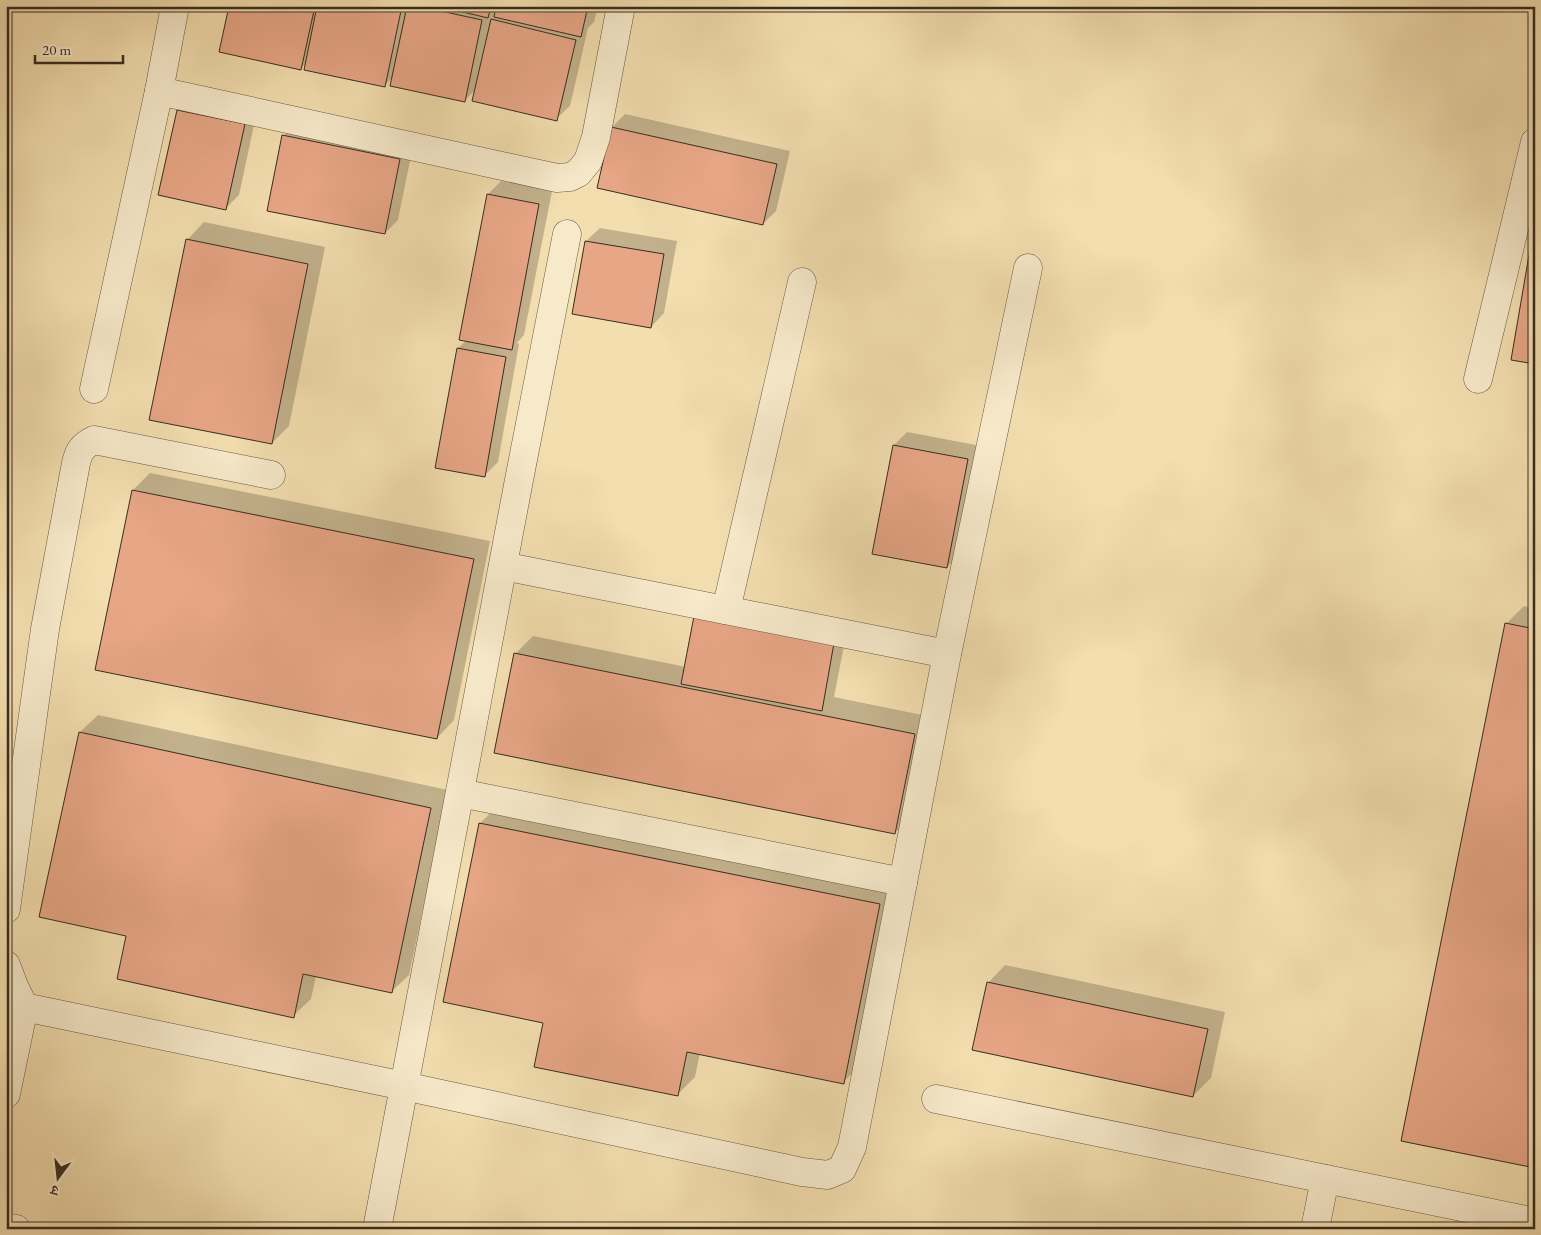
<svg xmlns="http://www.w3.org/2000/svg" width="1541" height="1235" font-family="'EB Garamond','Noto Serif Devanagari',serif">
<rect width="100%" height="100%" fill="#f3deaf"/>
<filter id="stains"><feTurbulence type="fractalNoise" baseFrequency=".004" numOctaves="4"/><feColorMatrix values="0 0 0 0 .2 0 0 0 0 .09 0 0 0 0 .02 0 0 0 .5 -.17"/></filter>
<radialGradient id="worn" r=".72"><stop offset=".6" stop-color="#630" stop-opacity="0"/><stop offset="1" stop-color="#630" stop-opacity=".3"/></radialGradient>
<g fill="#0003">
<polygon points="230,6 598,6 594,22 588,28 570,106 556,119 476,89 464,101 393,77 384,86 307,62 301,68"/>
<polygon points="191,97 257,111 239,195 226,208 178,110"/>
<polygon points="625,114 790,151 776,211 763,224 612,127"/>
<polygon points="296,123 413,146 398,220 385,233 283,136"/>
<polygon points="501,181 552,191 524,335 517,343 519,344 498,462 484,476 458,348 467,340 488,194"/>
<polygon points="204,222 325,247 289,426 272,443 187,240"/>
<polygon points="600,228 677,241 664,313 651,327 574,313 586,241"/>
<polygon points="907,432 981,446 960,554 947,567 894,445"/>
<polygon points="150,473 490,541 454,720 437,738 97,669 133,490"/>
<polygon points="1524,606 1535,609 1535,1167 1506,624"/>
<polygon points="847,630 834,697 932,717 912,815 895,833 515,654 533,636 686,667"/>
<polygon points="98,715 448,790 409,975 391,992 316,976 311,999 293,1016 128,935 80,732"/>
<polygon points="498,806 897,887 861,1065 843,1082 700,1053 695,1077 677,1095 545,1022 445,1001 480,823"/>
<polygon points="1005,965 1225,1012 1211,1078 1193,1096 988,983"/>
</g>
<g fill="#e7a686" stroke="#382c22">
<polygon points="229,6 315,6 301,70 219,52"/>
<polygon points="317,6 402,6 385,87 304,70"/>
<polygon points="407,6 418,6 482,20 465,102 390,86"/>
<polygon points="438,6 491,6 488,18"/>
<polygon points="496,6 588,6 581,37 494,17"/>
<polygon points="491,19 576,40 557,121 472,101"/>
<polygon points="177,110 245,124 226,210 158,195"/>
<polygon points="611,127 777,164 763,225 597,188"/>
<polygon points="282,135 400,159 385,234 267,211"/>
<polygon points="487,194 539,204 512,350 459,340"/>
<polygon points="1535,220 1535,364 1511,360"/>
<polygon points="186,239 308,264 272,444 149,420"/>
<polygon points="585,241 664,254 651,328 572,314"/>
<polygon points="457,348 506,357 485,477 435,468"/>
<polygon points="893,445 968,459 947,568 872,554"/>
<polygon points="132,490 474,559 437,739 95,670"/>
<polygon points="694,616 834,643 822,711 681,684"/>
<polygon points="1505,623 1535,629 1535,1168 1401,1141"/>
<polygon points="514,653 915,734 895,834 494,753"/>
<polygon points="79,732 431,808 392,993 303,974 294,1018 117,979 126,936 39,917"/>
<polygon points="479,823 880,904 844,1084 687,1052 678,1096 534,1067 543,1023 443,1002"/>
<polygon points="987,982 1208,1029 1193,1097 972,1050"/>
</g>
<g fill="none" stroke-linecap="round" stroke-linejoin="round">
<defs>
<g id="minor">
<polyline points="159,91 557,178 570,177 578,173 588,161 596,137 621,6"/>
<polyline points="1478,379 1535,142"/>
<polyline points="94,389 159,91 175,6"/>
<polyline points="503,566 947,654"/>
<polyline points="726,610 802,282"/>
<polyline points="460,793 903,882"/>
<path d="M 6,909 L 45,629 L 76,463 C 79,451 82,446 94,440 L 271,475"/>
<polyline points="6,965 14,986 24,1007 6,1094"/>
<polyline points="24,1007 404,1086 802,1172 828,1175 842,1169 852,1147 947,654 1028,268"/>
<polyline points="936,1099 1535,1222"/>
<polyline points="6,1227 16,1229"/>
<polyline points="377,1229 519,480 567,234"/>
<polyline points="1315,1229 1325,1179"/>
</g>
</defs>
<use href="#minor" stroke="#675845" stroke-width="29"/>
<use href="#minor" stroke="#f7eacb" stroke-width="28"/>
</g>
<rect width="1541" height="1235" fill="none" stroke="#f3deaf" stroke-width="25"/>
<rect x="8" y="8" width="1526" height="1220" fill="none" stroke="#382c22" stroke-width="2.5"/>
<rect x="12" y="12" width="1516" height="1210" fill="none" stroke="#382c22"/>
<g transform="translate(58 1178) rotate(195)" stroke="#f7eacb" stroke-width="4" paint-order="stroke">
<path d="M0-4L9 19L0 12L-9 19Z" fill="#382c22"/>
<text y="-8" font-size="14" font-weight="bold" text-anchor="middle" fill="#382c22">उ</text>
</g>
<path d="M35 55v8h88v-8" fill="none" stroke="#382c22" stroke-width="2.5"/>
<text x="42" y="55" font-size="15" fill="#382c22" stroke="#f7eacb" stroke-width="4" paint-order="stroke">20 m</text>
<rect width="100%" height="100%" filter="url(#stains)"/>
<rect width="100%" height="100%" fill="url(#worn)"/>
</svg>
